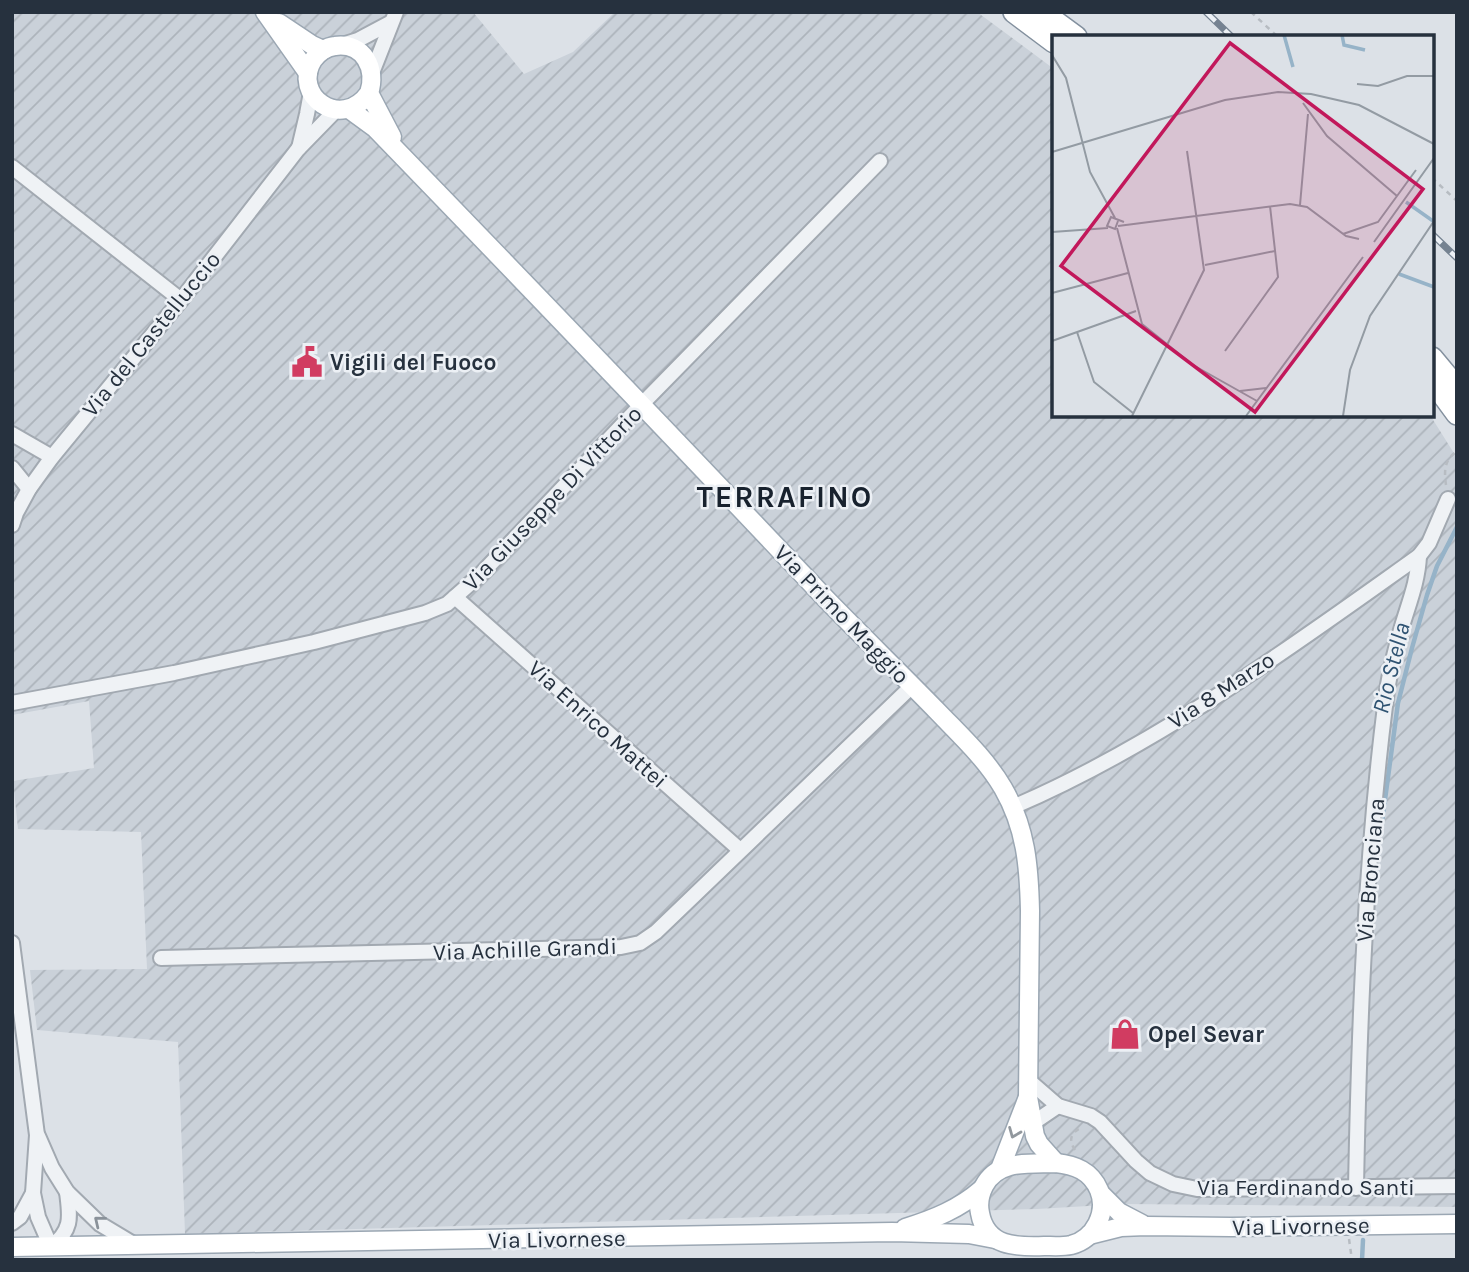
<svg xmlns="http://www.w3.org/2000/svg" width="1469" height="1272" font-family="Karla,sans-serif">
<defs>
<pattern id="industrial-furrows" width="10" height="10" patternUnits="userSpaceOnUse" patternTransform="scale(1.75)"><rect width="10" height="10" fill="#cad1d9"/><path d="M-1 1l2-2M0 10L10 0M9 11l2-2" fill="none" stroke="#adb4bb"/></pattern>
</defs>
<rect width="100%" height="100%" fill="#dce1e7"/>
<polygon fill="url(#industrial-furrows)" points="12,12 473,12 524,74 573,52 615,12 977,12 1054,69 1054,415 1430,415 1457,458 1457,1207 1122,1204 1037,1209 185,1234 178,1042 37,1030 30,970 147,969 141,832 18,829 13,781 94,768 89,701 12,715"/>
<g fill="none" stroke-linecap="round" stroke-linejoin="round">
<g stroke="#96b3c8" stroke-width="4.5">
<polyline points="1382,822 1398,703 1412,648 1427,595 1437,566 1457,527"/>
<polyline points="1362,1260 1363,1240"/>
</g>
<defs>
<g id="minor">
<polyline points="342,45 358,40 390,23"/>
<polyline points="372,73 396,12"/>
<polyline points="299,148 307,114 311,92"/>
<polyline points="12,167 181,300"/>
<polyline points="12,434 52,457"/>
<polyline points="12,468 29,489"/>
<polyline points="12,525 16,513 29,489 52,457 181,300 298,149 336,110"/>
<polyline points="455,597 740,850"/>
<polyline points="12,703 174,673 314,642 425,613 447,604 481,574 642,404 880,161"/>
<path d="M 1013,807 C 1158,745 1291,647 1419,556 L 1429,543 L 1448,499"/>
<path d="M 12,943 L 37,1135 L 33,1193 L 38,1217 L 51,1247 C 73,1229 70,1217 67,1192"/>
<polyline points="161,958 621,947 640,943 656,932 912,686"/>
<polyline points="1027,1079 1058,1106 1091,1116 1100,1122 1136,1161 1150,1173 1173,1184 1197,1189 1457,1186"/>
<polyline points="1033,1123 1058,1106"/>
<polyline points="38,1136 52,1168 67,1192 100,1224 135,1245"/>
<path d="M 1356,1188 C 1359,1027 1365,866 1385,706 C 1388,677 1395,650 1403,623 C 1410,600 1418,580 1419,556"/>
<polyline points="12,1223 20,1217 33,1193"/>
</g>
<g id="major">
<polyline points="265,12 308,73"/>
<polyline points="279,23 312,45 323,50"/>
<path d="M 369,93 C 341,132 291,95 313,60 C 318,53 326,47 335,46 C 364,42 377,69 369,93 L 392,137"/>
<path d="M 349,109 L 375,128 C 526,284 677,441 826,599 C 863,637 901,674 938,712 C 961,736 986,759 1003,788 C 1026,828 1029,866 1030,911 L 1028,1097 L 1035,1136 L 1039,1144 L 1056,1163"/>
<path d="M 1056,1163 C 1075,1165 1091,1171 1099,1190 C 1108,1212 1095,1239 1071,1245 C 1062,1247 1052,1246 1044,1246 C 1016,1247 986,1247 980,1213 C 978,1204 980,1194 984,1186 C 998,1159 1030,1164 1056,1163 Z"/>
<polyline points="1000,1169 1028,1097"/>
<polyline points="1101,1194 1119,1212 1142,1224"/>
<path d="M 905,1228 C 934,1219 959,1209 982,1189"/>
<polyline points="1089,1235 1121,1227 1146,1226 1231,1227 1457,1224"/>
<polyline points="12,1247 892,1232 969,1234 995,1239"/>
</g>
<g id="highway">
<polyline points="1014,12 1054,42"/>
<polyline points="1042,12 1076,37"/>
<polyline points="1432,358 1457,388"/>
<polyline points="1432,380 1457,414"/>
</g>
</defs>
<use href="#minor" stroke="#a2a9b1" stroke-width="18"/>
<use href="#major" stroke="#9ba7b3" stroke-width="21"/>
<use href="#highway" stroke="#83909e" stroke-width="24"/>
<g stroke="#b7bcc2" stroke-width="2.5" stroke-dasharray="5 5" stroke-linecap="butt">
<polyline points="1251,12 1278,37"/>
<polyline points="1432,178 1457,201"/>
<path d="M 1446,485 C 1444,471 1444,460 1457,451"/>
<path d="M 1075,1150 C 1068,1140 1071,1132 1081,1128"/>
<polyline points="1349,1239 1352,1260"/>
</g>
<use href="#minor" stroke="#eff2f5" stroke-width="14"/>
<use href="#major" stroke="#fff" stroke-width="18"/>
<use href="#highway" stroke="#fff" stroke-width="21"/>
<defs>
<g id="rail">
<polyline points="1206,12 1232,37"/>
<polyline points="1432,234 1457,258"/>
</g>
</defs>
<use href="#rail" stroke="#758291" stroke-width="7"/>
<use href="#rail" stroke="#ecf0f5" stroke-width="4.5" stroke-dasharray="13" stroke-linecap="butt"/>
</g>
<defs><path id="oneway-chevron" d="M-2-3.5L2.5 0L-2 3.5" fill="none" stroke-width="1.6" stroke-linecap="round" stroke-linejoin="round" transform="scale(1.75)"/></defs>
<use stroke="#92989e" href="#oneway-chevron" transform="translate(1014 1133) rotate(112)"/>
<use stroke="#8a929a" href="#oneway-chevron" transform="translate(99 1221) rotate(-141)"/>
<defs>
<symbol id="civic-bare" viewBox="-9 -9 18 18"><path d="M-.6-6.5H3V-4.5H.6V-3L4-1V1h2V6H-6V1h2V-1L-.6-3ZM-1.2 2.5V6h2.4V2.5Z" fill="#d13c61" stroke="#ecf0f5" stroke-width="2.5" paint-order="stroke"/></symbol>
<symbol id="shop-bare" viewBox="-9 -9 18 18"><path d="M-5-2.5h2.3a2.7 3.5 0 0 1 5.4 0H5L5.5 6h-11ZM-1.5-2.5h3a1.5 2.3 0 0 0-3 0Z" fill="#d13c61" stroke="#ecf0f5" stroke-width="2.5" paint-order="stroke"/></symbol>
</defs>
<g fill-rule="evenodd">
<use href="#civic-bare" x="285" y="340" width="44" height="44"/>
<use href="#shop-bare" x="1103" y="1012" width="44" height="44"/>
</g>
<g text-anchor="middle" stroke-width="5" stroke-linejoin="round" paint-order="stroke">
<g font-size="23" fill="#26313e" stroke="#ecf0f5">
<text transform="translate(151 334) rotate(-51)" y="8">Via del Castelluccio</text>
<text transform="translate(552 498) rotate(-46)" y="8">Via Giuseppe Di Vittorio</text>
<text transform="translate(842 614) rotate(46)" y="8">Via Primo Maggio</text>
<text transform="translate(1221 690) rotate(-33)" y="8">Via 8 Marzo</text>
<text transform="translate(598 724) rotate(42)" y="8">Via Enrico Mattei</text>
<text transform="translate(1370 870) rotate(-85)" y="8">Via Bronciana</text>
<text transform="translate(525 949) rotate(-2)" y="8">Via Achille Grandi</text>
<text x="1306" y="1195">Via Ferdinando Santi</text>
<text transform="translate(1301 1226) rotate(-1)" y="8">Via Livornese</text>
<text transform="translate(557 1239) rotate(-1)" y="8">Via Livornese</text>
</g>
<g font-size="23" font-weight="bold" fill="#26313e" stroke="#ecf0f5" text-anchor="start">
<text x="330" y="370">Vigili del Fuoco</text>
<text x="1148" y="1042">Opel Sevar</text>
</g>
<g font-size="24" font-style="italic" fill="#2f5372" stroke="#ecf0f5">
<text transform="translate(1391 668) rotate(-76)" y="8">Rio Stella</text>
</g>
<g font-size="30" font-weight="bold" letter-spacing="2" fill="#18222e" stroke="#ecf0f5">
<text x="785" y="507">TERRAFINO</text>
</g>
</g>
<g transform="translate(1052 35)">
<rect width="382" height="382" fill="#dce1e7"/>
<path fill="none" stroke="#96b3c8" stroke-width="3.5" d="M 232,0 L 241,32M 290,0 L 292,10 L 313,15M 354,167 L 381,186M 347,239 L 382,252"/>
<path fill="none" stroke="#939ba3" stroke-width="2" d="M 0,20 L 14,43 L 38,137 L 63,183M 305,49 L 326,51 L 355,41 L 382,41M 251,68 L 275,101 L 345,161M 0,117 L 173,65 L 226,57 L 259,59 L 307,70 L 382,109M 248,170 L 256,79M 66,186 L 63,194 L 55,191 L 59,182 L 72,187M 66,191 L 238,169 L 255,172 L 294,201 L 307,204M 65,193 L 90,289 L 141,330 L 205,366M 0,197 L 56,193M 291,199 L 326,187 L 364,135M 322,207 L 382,123M 153,230 L 223,216M 0,258 L 76,238M 25,297 L 42,347 L 81,378M 0,306 L 84,276M 173,316 L 226,242 L 218,171M 188,356 L 214,353M 80,381 L 152,235 L 135,116M 194,381 L 311,222M 291,381 L 298,335 L 318,281 L 382,186"/>
<path fill="#c2185b" fill-opacity="0.15" stroke="#c2185b" stroke-width="3.5" d="M 178,8 L 371,154 L 203,377 L 9,231 Z"/>
<rect width="382" height="382" fill="none" stroke="#26313e" stroke-width="3.5"/>
</g>
<rect width="1469" height="1272" fill="none" stroke="#26313e" stroke-width="28"/>
</svg>
